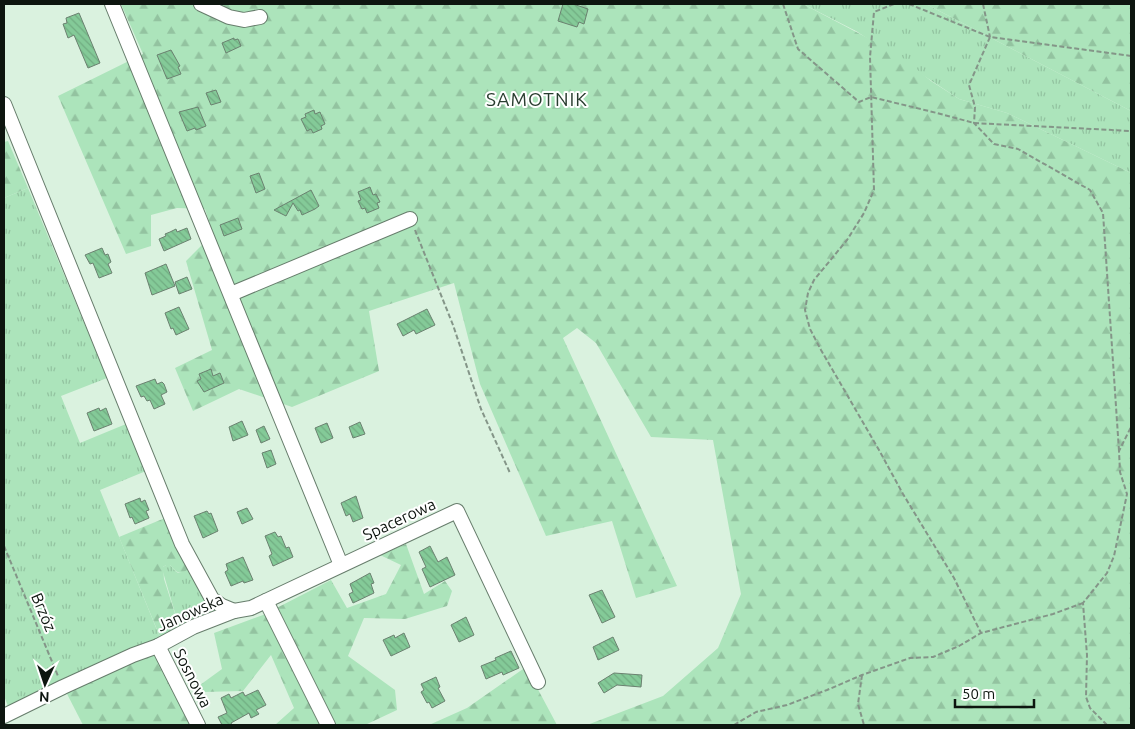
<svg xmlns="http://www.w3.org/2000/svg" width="1135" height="729" font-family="Ubuntu,sans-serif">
<defs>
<pattern id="grass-tufts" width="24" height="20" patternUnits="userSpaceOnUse" patternTransform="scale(1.25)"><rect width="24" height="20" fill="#ace4bb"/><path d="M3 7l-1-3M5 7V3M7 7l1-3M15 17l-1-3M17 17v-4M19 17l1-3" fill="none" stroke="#93c3a0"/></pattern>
<pattern id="forest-firs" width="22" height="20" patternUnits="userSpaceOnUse" patternTransform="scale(1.25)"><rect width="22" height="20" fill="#ace4bb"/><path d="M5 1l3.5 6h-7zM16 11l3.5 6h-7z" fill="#93c3a0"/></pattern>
<pattern id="building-back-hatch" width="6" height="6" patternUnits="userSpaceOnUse" patternTransform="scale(1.25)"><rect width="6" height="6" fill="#84ca98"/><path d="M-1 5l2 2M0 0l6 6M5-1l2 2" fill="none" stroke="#71ad82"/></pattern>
</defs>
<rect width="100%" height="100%" fill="#daf2df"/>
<g fill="url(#grass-tufts)">
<polygon points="803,4 926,4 1131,111 1131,173 1007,113 959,99 856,31"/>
<polygon points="28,188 107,378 61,396 80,443 126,424 146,471 100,490 161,640 10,711 4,696 4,198"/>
<path d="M 166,565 L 170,565 C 178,574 177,575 188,569 L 222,609 L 177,631 L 178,623 L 163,572 L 163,567 Z"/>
</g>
<g fill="url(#forest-firs)">
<polygon points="121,4 803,4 898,54 931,81 959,99 1007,113 1131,173 1131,725 587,725 663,696 718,648 741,594 713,440 651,437 596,343 577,328 563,338 677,586 636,598 612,521 546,536 480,384 454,283 369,311 379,371 292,407 239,389 193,411 175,368 212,350 186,261 213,234 205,209 177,208 151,215 151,246 126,254 58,96 143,54"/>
<polygon points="926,4 1131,4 1131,111"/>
<polygon points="8,141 28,188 4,198 4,142"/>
<path d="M 165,518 L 184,564 L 188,569 C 180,576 176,572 170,565 L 166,565 L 163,567 L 164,579 L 178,623 L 177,631 L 160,637 L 119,537 Z"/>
<polygon points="406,544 424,594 445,581 452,591 447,606 405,619 364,618 348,656 395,690 397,710 365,725 275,725 294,708 271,655 243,691 203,692 200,685 222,669 214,633 263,615 331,580 347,608 386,594 401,565 380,555"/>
<polygon points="156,654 193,725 83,725 65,690 142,656"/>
<polygon points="526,667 557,725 429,725 467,708"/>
</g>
<g fill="url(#building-back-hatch)" stroke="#6b8170">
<polygon points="563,4 573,4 588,9 584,24 579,22 577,27 558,21"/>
<polygon points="79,13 100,63 88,68 74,35 68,38 63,24 67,23 66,18"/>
<polygon points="234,38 234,40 238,39 241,46 226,53 222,43"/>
<polygon points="171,50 180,66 178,67 181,74 167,79 157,55"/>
<polygon points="216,90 221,102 211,105 206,93"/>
<polygon points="198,107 206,126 196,130 195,128 187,131 179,112"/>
<polygon points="314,110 315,114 320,112 325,124 321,126 322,129 313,133 311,129 307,131 301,119 306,117 305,114"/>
<polygon points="259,173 265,189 256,193 250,176"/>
<polygon points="370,187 373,195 376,194 380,202 377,203 379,208 367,213 365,208 362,209 358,201 361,200 358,192"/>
<polygon points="311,190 319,206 315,209 302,215 300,210 298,211 293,203 286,216 274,210"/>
<polygon points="238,218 242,229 224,236 220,225"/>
<polygon points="187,228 191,239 164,251 159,239 166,236 165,234 170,232 176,229 177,232"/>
<polygon points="102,248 105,255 108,254 111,262 108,264 112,273 99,278 93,263 90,264 85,255"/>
<polygon points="166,264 175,286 152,295 145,273"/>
<polygon points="187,277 192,289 179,294 175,282"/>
<polygon points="179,307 189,329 176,335 173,328 171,329 165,313"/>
<polygon points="427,309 435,325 416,334 414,330 403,336 397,324"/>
<polygon points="211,369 213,376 220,373 224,383 204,392 197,381 201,379 199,374"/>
<polygon points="155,379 157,384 162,382 164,384 167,392 161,395 165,404 154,409 150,400 147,401 144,396 141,397 136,386"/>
<polygon points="99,408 100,411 106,408 112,424 94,431 87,413"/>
<polygon points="242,421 248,435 233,441 229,427"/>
<polygon points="360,422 365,434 353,438 349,427"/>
<polygon points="327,423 333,438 321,443 315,428"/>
<polygon points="264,426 270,439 261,443 256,430"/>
<polygon points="271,450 276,464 267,468 262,453"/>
<polygon points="356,496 363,518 353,522 350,514 346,516 341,503"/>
<polygon points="140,498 141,502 145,500 149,510 146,511 149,518 135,524 132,517 130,518 125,504"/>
<polygon points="247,508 253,519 242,524 237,512"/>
<polygon points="207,511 209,514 211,513 218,531 203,538 194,516"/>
<polygon points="275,532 278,537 281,536 286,548 289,547 293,557 273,566 269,556 272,554 265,536"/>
<polygon points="430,546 438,562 447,557 455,575 430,587 422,569 426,567 419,552"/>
<polygon points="243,557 253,580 244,583 243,581 231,586 225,572 228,570 226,564"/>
<polygon points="370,573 374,583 371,584 374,593 353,603 349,594 353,592 350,584"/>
<polygon points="602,590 615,617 602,623 589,595"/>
<polygon points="466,617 474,635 459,642 451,625"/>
<polygon points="404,633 410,647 391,656 383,640 394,635 395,638"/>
<polygon points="613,637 619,650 598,660 593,647"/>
<polygon points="511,651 519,668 503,675 502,672 486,679 481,666 496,660 495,658"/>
<polygon points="614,673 642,675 641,687 617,685 604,693 598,683"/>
<polygon points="436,677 440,687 438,688 445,701 432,708 429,702 427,703 421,692 424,690 421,684"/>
<polygon points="258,690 266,705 256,710 259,714 251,718 249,713 231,723 232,725 222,725 218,717 227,713 221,698 229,694 231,698 243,692 245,696"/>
</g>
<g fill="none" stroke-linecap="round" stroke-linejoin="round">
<defs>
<g id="minor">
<path d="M 112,4 C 187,191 265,378 341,565"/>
<polyline points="201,4 229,17 244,20 260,17"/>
<polyline points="4,104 182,544 212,599 222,606 234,611"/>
<polyline points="231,294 410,219"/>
<polyline points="266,601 328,725"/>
<polyline points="158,646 198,725"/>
<polyline points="4,716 63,687 133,655 158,646 193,627 234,611 251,608 457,511 538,682"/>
</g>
</defs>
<use href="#minor" stroke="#677d6c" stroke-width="16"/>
<g stroke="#849588" stroke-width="2" stroke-dasharray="5 2.5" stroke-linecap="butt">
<polyline points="783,4 798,49 859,102 871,97 937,113 974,123 1131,131"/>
<polyline points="894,4 874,12 870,57 874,190 864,213 847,240 814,280 808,293 805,310 810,329 821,350 879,450 903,494 954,578 981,633"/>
<polyline points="909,4 990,37"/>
<polyline points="983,4 990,37"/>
<polyline points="415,230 453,325 481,409 510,473"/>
<polyline points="1119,451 1103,213 1090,190 1018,149 994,144 974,123 975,107 969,85 990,37 1131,56"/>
<polyline points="4,546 58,676"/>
<polyline points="862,675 858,704 864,725"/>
<polyline points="734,725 756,712 787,705 827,690 862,675 910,658 933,657 959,646 981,633 1053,614 1083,603"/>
<polyline points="1107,725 1090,708 1086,697 1087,655 1083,603 1107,573 1114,556 1127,494 1120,472 1119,451 1131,427"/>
</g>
<use href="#minor" stroke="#fff" stroke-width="14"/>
</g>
<g text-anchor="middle" stroke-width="4" stroke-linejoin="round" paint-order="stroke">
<g font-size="16" fill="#0d150f" stroke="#fff">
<text transform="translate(399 519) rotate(-25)" y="6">Spacerowa</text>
<text transform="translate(44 612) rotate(67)" y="6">Brzóz</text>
<text transform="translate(190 612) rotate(-24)" y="6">Janowska</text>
<text transform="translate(193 678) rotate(63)" y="6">Sosnowa</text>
</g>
<g font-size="19" letter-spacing="1" fill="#293d2f" stroke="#fff">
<text x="537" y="106">SAMOTNIK</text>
</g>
</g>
<rect width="1135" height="729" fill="none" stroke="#0d150f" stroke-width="10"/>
<g transform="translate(45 684) rotate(183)" stroke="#ffffff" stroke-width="4" paint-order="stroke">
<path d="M0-4L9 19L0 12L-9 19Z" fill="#0d150f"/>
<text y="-8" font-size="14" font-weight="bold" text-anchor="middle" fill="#0d150f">N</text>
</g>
<path d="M955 699v8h79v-8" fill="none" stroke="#0d150f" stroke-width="2.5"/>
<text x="962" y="699" font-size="15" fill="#0d150f" stroke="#ffffff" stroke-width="4" paint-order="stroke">50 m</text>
</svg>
